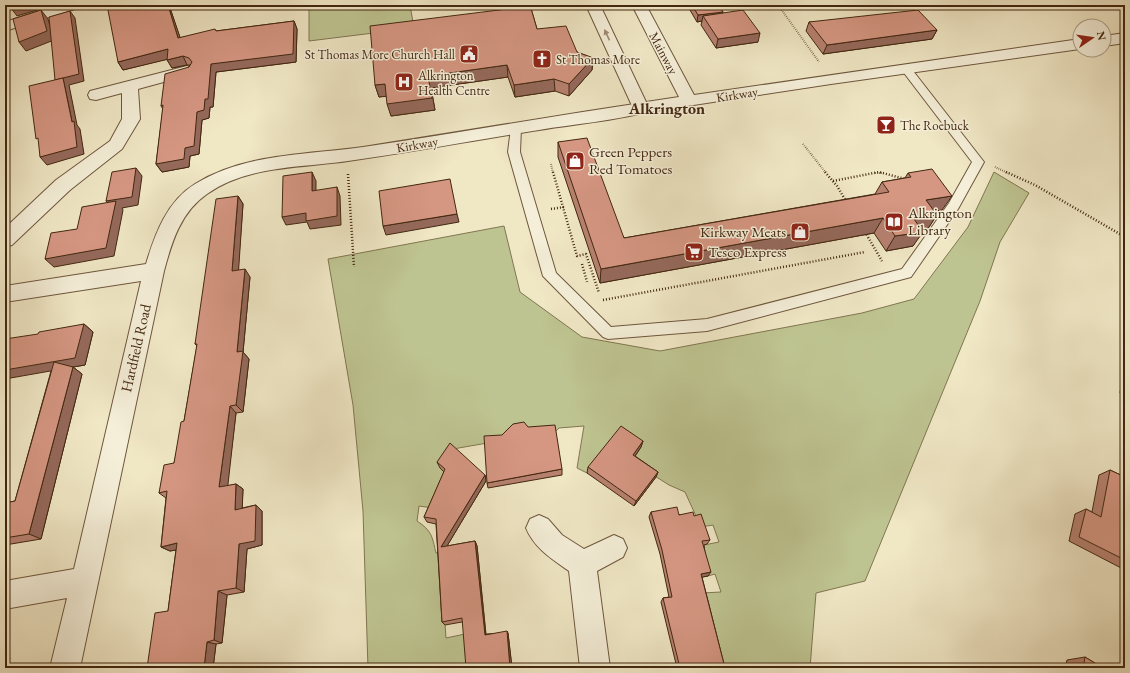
<svg xmlns="http://www.w3.org/2000/svg" width="1130" height="673" font-family="'EB Garamond',serif">
<rect width="100%" height="100%" fill="#f0e7c5"/>
<filter id="stains"><feTurbulence type="fractalNoise" baseFrequency=".005" numOctaves="4"/><feColorMatrix values="0 0 0 0 .2 0 0 0 0 .09 0 0 0 0 .02 0 0 0 .5 -.17"/></filter>
<radialGradient id="worn" r=".72"><stop offset=".6" stop-color="#630" stop-opacity="0"/><stop offset="1" stop-color="#630" stop-opacity=".3"/></radialGradient>
<g fill="#bec491" stroke="#807650">
<polygon points="309,5 410,5 414,28 309,41"/>
<path d="M 994,172 L 1029,193 L 1000,242 L 980,301 L 865,581 L 816,593 L 810,668 L 721,668 L 702,593 L 721,592 L 715,574 L 708,576 L 699,546 L 719,542 L 713,525 L 701,527 L 685,492 L 669,485 L 631,461 L 587,473 L 577,468 L 584,426 L 559,428 L 556,431 L 453,449 L 448,475 L 433,508 L 419,506 L 417,521 C 432,531 432,536 436,553 L 440,552 L 446,638 L 465,634 L 468,668 L 368,668 L 363,511 L 353,405 L 328,259 L 504,226 L 520,292 L 582,337 L 660,351 L 862,313 L 914,299 L 968,227 Z"/>
</g>
<g fill="none" stroke-linecap="round" stroke-linejoin="round">
<defs>
<polygon id="service" points="906,66 910,67 984,162 958,209 911,277 707,331 608,339 603,337 543,276 508,152 511,128 512,125 520,125 521,128 520,152 556,273 611,327 707,319 902,269 949,203 972,162 901,69"/>
<g id="minor">
<polygon points="58,5 80,5 78,8 5,31 5,22"/>
<polygon points="187,66 193,68 195,71 193,74 138,89 140,119 122,149 70,190 12,245 5,247 5,228 56,180 110,141 122,119 122,93 96,100 90,99 88,95 90,91"/>
<path d="M 641,103 L 647,104 L 649,108 L 647,112 C 613,121 574,124 539,130 C 475,140 412,152 348,161 C 301,168 248,165 207,194 C 181,212 172,241 164,271 L 80,668 L 50,668 L 67,598 L 5,609 L 5,581 L 74,569 L 141,281 L 5,302 L 5,286 L 146,264 C 155,234 167,201 195,184 C 245,153 307,155 363,147 C 455,133 548,117 641,103 Z"/>
<path d="M 539,515 L 548,519 L 562,535 L 584,549 L 614,535 L 623,539 L 627,548 L 623,557 L 597,571 L 610,668 L 580,668 L 569,571 C 552,559 534,548 526,528 L 530,519 Z"/>
</g>
<g id="tertiary">
<polygon points="586,5 600,5 646,102 679,97 632,5 646,5 694,95 1080,39 1080,49 831,84 641,113 635,112 633,108"/>
<polygon points="1125,33 1125,43 1104,46 1104,36"/>
</g>
</defs>
<use href="#service" stroke="#6e573d" stroke-width="2"/>
<use href="#minor" stroke="#6e573d" stroke-width="2"/>
<use href="#tertiary" stroke="#6e573d" stroke-width="2"/>
<g stroke="#422710" stroke-width="2" stroke-dasharray="0.5 1.5" stroke-linecap="butt">
<polyline points="778,5 819,62"/>
<polyline points="803,144 826,173"/>
<polyline points="551,164 553,173"/>
<polyline points="995,167 1008,173"/>
<polyline points="875,173 882,173"/>
</g>
<g stroke="#422710" stroke-width="2.5" stroke-dasharray="1 2" stroke-linecap="butt">
<polyline points="553,172 577,256 586,254 599,293"/>
<polyline points="825,172 837,186 846,201"/>
<polyline points="1006,172 1035,185 1125,237"/>
<polyline points="348,174 354,267"/>
<polyline points="833,181 879,172 905,179"/>
<polyline points="551,209 564,207"/>
<polyline points="865,232 882,261"/>
<polyline points="582,264 587,282"/>
<polyline points="603,300 865,252"/>
</g>
<use href="#service" fill="#f5efd9" fill-rule="evenodd"/>
<use href="#minor" fill="#f5efd9" fill-rule="evenodd"/>
<use href="#tertiary" fill="#f5efd9" fill-rule="evenodd"/>
</g>
<g fill="#b78170" stroke="#422710">
<polygon points="169,5 180,38 216,31 294,21 297,29 296,62 216,72 213,107 210,107 209,118 202,120 199,154 190,156 189,167 162,172 156,164 163,109 161,106 190,65 187,65 172,68 167,59 123,70 118,62"/>
<polygon points="504,5 530,5 537,29 577,52 593,58 592,70 569,96 555,91 515,97 508,77 431,88 435,110 391,116 386,96 379,97 375,85 505,9"/>
<polygon points="687,5 718,5 723,12 723,13 758,42 716,48 701,25 702,21 697,22"/>
<polygon points="809,22 937,30 932,39 823,54 806,31"/>
<polygon points="558,142 624,238 875,194 882,182 905,178 908,173 942,210 934,211 937,215 927,230 922,231 913,246 886,251 874,233 600,283 558,157"/>
<polygon points="238,196 243,204 238,270 250,277 243,352 249,359 243,412 236,413 227,486 236,484 243,489 242,508 256,505 262,511 262,545 247,549 244,592 227,595 222,643 216,644 213,668 168,611 176,550 170,551 161,547 166,498 159,493 174,463 184,421 197,346 195,344"/>
<polygon points="84,324 93,332 85,365 73,367 82,374 41,539 5,545 5,503 15,501 51,371"/>
<polygon points="1125,362 1125,395 1120,393"/>
<polygon points="643,441 641,447 635,456 658,472 656,477 634,506 587,473 588,467"/>
<polygon points="437,462 485,475 486,481 447,546 475,541 477,546 486,634 508,633 512,668 462,622 445,625 442,622 436,524 427,522 424,517 444,472 440,468"/>
<polygon points="562,469 562,475 488,488 487,483"/>
<polygon points="1110,470 1125,477 1125,570 1069,541 1075,514 1086,509 1092,512 1099,475"/>
<polygon points="651,512 694,516 710,540 707,544 704,545 708,576 702,577 725,668 677,668 661,602 663,598 669,597 660,554 649,517"/>
<polygon points="1085,657 1103,668 1065,668 1067,660"/>
</g>
<g fill="#95695b" stroke="#422710">
<polygon points="19,5 44,5 44,8 17,16 11,8"/>
<polygon points="168,5 169,5 183,46 178,38"/>
<polygon points="41,10 48,19 54,40 26,51 19,42"/>
<polygon points="70,11 75,18 84,81 69,85 77,125 80,129 84,154 47,165 40,157 72,122 63,78"/>
<polygon points="723,12 721,19 703,16 702,21 697,22 698,15"/>
<polygon points="294,21 297,29 296,62 216,72 213,107 210,107 209,118 202,120 199,154 190,156 189,167 162,172 156,164 185,148 197,112 205,99 211,64"/>
<polygon points="937,30 932,39 823,54 827,45"/>
<polygon points="760,33 758,42 716,48 718,39"/>
<polygon points="168,49 173,58 123,70 118,62"/>
<polygon points="183,56 187,65 172,68 167,60"/>
<polygon points="593,58 592,70 569,96 569,84"/>
<polygon points="507,65 508,77 431,88 435,110 391,116 387,104 428,76"/>
<polygon points="554,79 555,91 515,97 514,85"/>
<polygon points="385,84 389,96 379,97 375,85"/>
<polygon points="136,168 142,176 138,205 122,208 123,210 114,256 54,267 45,259 114,210 106,201"/>
<polygon points="312,172 316,181 316,199 312,191"/>
<polygon points="337,187 340,196 341,225 310,229 307,222 286,225 282,217"/>
<polygon points="238,196 243,204 238,279 232,271"/>
<polygon points="952,196 942,210 916,214 926,200"/>
<polygon points="457,214 459,222 386,235 383,226"/>
<polygon points="937,215 927,230 904,234 914,219"/>
<polygon points="883,218 874,233 600,283 601,269"/>
<polygon points="923,232 913,246 886,251 895,236"/>
<polygon points="245,269 250,277 243,352 249,359 243,412 236,405 237,352"/>
<polygon points="84,324 93,332 85,365 73,367 82,374 41,539 29,534 73,367 5,379 5,370"/>
<polygon points="230,406 236,413 227,493 219,487"/>
<polygon points="643,441 641,447 632,461 633,455"/>
<polygon points="658,472 656,477 634,506 636,501"/>
<polygon points="485,475 486,481 444,551 441,547"/>
<polygon points="236,484 243,489 242,515 235,510"/>
<polygon points="256,505 262,511 262,545 247,549 244,592 236,588 239,544"/>
<polygon points="475,541 477,546 486,637 485,635"/>
<polygon points="177,543 186,548 170,551 161,547"/>
<polygon points="711,572 708,576 698,578 701,574"/>
<polygon points="218,591 227,595 222,643 214,640"/>
<polygon points="507,631 508,633 512,668 510,668"/>
<polygon points="207,642 216,644 213,668 204,668"/>
<polygon points="5,657 10,658 7,668 5,668"/>
</g>
<g fill="#d59682" stroke="#422710">
<polygon points="10,5 19,5 11,8"/>
<polygon points="107,5 168,5 178,38 215,29 216,31 294,21 293,54 211,64 208,99 205,99 204,110 197,112 194,146 185,148 184,159 156,164 163,105 161,106 165,74 189,67 192,62 189,58 183,56 167,60 168,49 118,62"/>
<polygon points="506,5 530,5 537,29 566,26 577,52 593,58 569,84 554,79 514,85 507,65 428,76 432,98 387,104 385,84 375,85 370,26 507,9"/>
<polygon points="692,5 718,5 723,12 698,15"/>
<polygon points="41,10 47,31 19,42 13,19"/>
<polygon points="743,10 760,33 718,39 703,16"/>
<polygon points="918,10 937,30 827,45 809,22"/>
<polygon points="70,11 79,74 55,80 49,17"/>
<polygon points="63,78 72,122 74,121 77,147 40,157 38,138 36,139 29,86"/>
<polygon points="587,138 624,238 889,192 882,182 911,177 908,173 932,169 952,196 926,200 937,215 914,219 923,232 895,236 883,218 601,269 558,142"/>
<polygon points="136,168 132,197 106,201 112,172"/>
<polygon points="312,172 312,191 337,187 337,216 306,221 306,213 282,217 283,176"/>
<polygon points="450,179 457,214 383,226 379,191"/>
<polygon points="238,196 232,271 245,269 237,352 243,351 236,405 230,406 219,487 236,484 235,510 256,505 255,541 239,544 236,588 218,591 214,640 207,642 204,668 147,668 155,613 168,611 177,543 161,547 167,491 159,493 164,465 174,463 181,422 184,421 197,344 195,344 216,199"/>
<polygon points="116,201 106,248 45,259 51,233 77,229 82,207"/>
<polygon points="84,324 75,358 5,370 5,339 38,334 39,332"/>
<polygon points="54,362 73,367 29,534 5,538 5,503 15,501"/>
<polygon points="524,422 528,427 555,425 562,469 487,483 484,436 502,435 513,424"/>
<polygon points="621,426 643,441 633,455 658,472 636,501 588,467"/>
<polygon points="450,443 485,475 441,547 475,541 485,635 507,631 510,668 466,668 462,618 442,622 436,519 424,517 445,469 437,462"/>
<polygon points="1110,470 1125,477 1125,560 1079,537 1086,509 1101,517"/>
<polygon points="677,507 679,515 693,512 694,516 701,514 710,540 702,541 711,572 701,574 725,668 680,668 663,598 672,597 662,550 651,512"/>
<polygon points="1085,657 1103,668 1083,668"/>
</g>
<defs><path id="oneway-solid" d="M-6-.8H1V-3.2L6.5 0L1 3.2V.8H-6Z"/></defs>
<use fill="#9c8b74" href="#oneway-solid" transform="translate(607 35) rotate(-115)"/>
<defs>
<symbol id="civic-square" viewBox="-11 -11 22 22"><rect x="-9" y="-9" width="18" height="18" rx="4" fill="#8f2418" stroke="#f5efd9"/><path d="M-.6-6.5H3V-4.5H.6V-3L4-1V1h2V6H-6V1h2V-1L-.6-3ZM-1.2 2.5V6h2.4V2.5Z" fill="#fff"/></symbol>
<symbol id="church-square" viewBox="-11 -11 22 22"><rect x="-9" y="-9" width="18" height="18" rx="4" fill="#8f2418" stroke="#f5efd9"/><path d="M-1.2-6h2.4v3.5h3.3v2.4h-3.3V6h-2.4V-.1h-3.3v-2.4h3.3Z" fill="#fff"/></symbol>
<symbol id="hospital-square" viewBox="-11 -11 22 22"><rect x="-9" y="-9" width="18" height="18" rx="4" fill="#8f2418" stroke="#f5efd9"/><path d="M-5-5h3v3.5h4V-5h3V5h-3V1.5h-4V5h-3Z" fill="#fff"/></symbol>
<symbol id="bar-square" viewBox="-11 -11 22 22"><rect x="-9" y="-9" width="18" height="18" rx="4" fill="#8f2418" stroke="#f5efd9"/><path d="M-6-5H6L.8 .8V4.5H3.5V6h-7V4.5H-.8V.8Z" fill="#fff"/></symbol>
<symbol id="shop-square" viewBox="-11 -11 22 22"><rect x="-9" y="-9" width="18" height="18" rx="4" fill="#8f2418" stroke="#f5efd9"/><path d="M-5-2.5h2.3a2.7 3.5 0 0 1 5.4 0H5L5.5 6h-11ZM-1.5-2.5h3a1.5 2.3 0 0 0-3 0Z" fill="#fff"/></symbol>
<symbol id="library-square" viewBox="-11 -11 22 22"><rect x="-9" y="-9" width="18" height="18" rx="4" fill="#8f2418" stroke="#f5efd9"/><path d="M-6-4Q-3-5.5-.7-3.5V5Q-3 3-6 4ZM6-4Q3-5.5 .7-3.5V5Q3 3 6 4Z" fill="#fff"/></symbol>
<symbol id="supermarket-square" viewBox="-11 -11 22 22"><rect x="-9" y="-9" width="18" height="18" rx="4" fill="#8f2418" stroke="#f5efd9"/><path d="M-6-5.5h2.5l.6 2H6L4.5 2H-2.5L-4.4-4H-6ZM-1.5 3.2a1.3 1.3 0 1 0 .1 0ZM3 3.2a1.3 1.3 0 1 0 .1 0Z" fill="#fff"/></symbol>
</defs>
<g fill-rule="evenodd">
<use href="#civic-square" x="458" y="43" width="22" height="22"/>
<use href="#church-square" x="531" y="48" width="22" height="22"/>
<use href="#hospital-square" x="393" y="71" width="22" height="22"/>
<use href="#bar-square" x="875" y="114" width="22" height="22"/>
<use href="#shop-square" x="564" y="150" width="22" height="22"/>
<use href="#library-square" x="883" y="211" width="22" height="22"/>
<use href="#shop-square" x="789" y="221" width="22" height="22"/>
<use href="#supermarket-square" x="683" y="241" width="22" height="22"/>
</g>
<g text-anchor="middle" stroke-width="3" stroke-linejoin="round" paint-order="stroke">
<g font-size="13" fill="#422710" stroke="#f5efd9">
<text transform="translate(664 53) rotate(62)" y="5">Mainway</text>
<text transform="translate(737 94) rotate(-9)" y="5">Kirkway</text>
<text transform="translate(417 144) rotate(-10)" y="5">Kirkway</text>
</g>
<g font-size="13" fill="#422710" stroke="#f5efd9" text-anchor="start">
<text x="455" y="59" text-anchor="end">St Thomas More Church Hall</text>
<text x="556" y="64">St Thomas More</text>
<text x="418" y="80">Alkrington<tspan x="418" dy="15">Health Centre</tspan></text>
<text x="900" y="130">The Roebuck</text>
</g>
<g font-size="15" fill="#422710" stroke="#f5efd9" text-anchor="start">
<text x="589" y="157">Green Peppers<tspan x="589" dy="17">Red Tomatoes</tspan></text>
<text x="908" y="218">Alkrington<tspan x="908" dy="17">Library</tspan></text>
<text x="786" y="237" text-anchor="end">Kirkway Meats</text>
<text x="708" y="257">Tesco Express</text>
</g>
<g font-size="15" fill="#422710" stroke="#f5efd9">
<text transform="translate(136 348) rotate(-77)" y="5">Hardfield Road</text>
</g>
<g font-size="16" font-weight="bold" fill="#422710" stroke="#f5efd9">
<text x="667" y="114">Alkrington</text>
</g>
</g>
<rect width="1130" height="673" fill="none" stroke="#f0e7c5" stroke-width="20"/>
<rect x="6" y="6" width="1118" height="661" fill="none" stroke="#422710" stroke-width="2"/>
<rect x="10" y="10" width="1110" height="653" fill="none" stroke="#422710"/>
<g transform="translate(1092 38) rotate(77)"><circle r="19" fill="#f5efd9" stroke="#ad9f89"/>
<path d="M0-3L7 15L0 10L-7 15Z" fill="#8f2418"/>
<text y="-6" font-size="11" font-weight="bold" text-anchor="middle" fill="#422710">N</text>
</g>
<rect width="100%" height="100%" filter="url(#stains)"/>
<rect width="100%" height="100%" fill="url(#worn)"/>
</svg>
